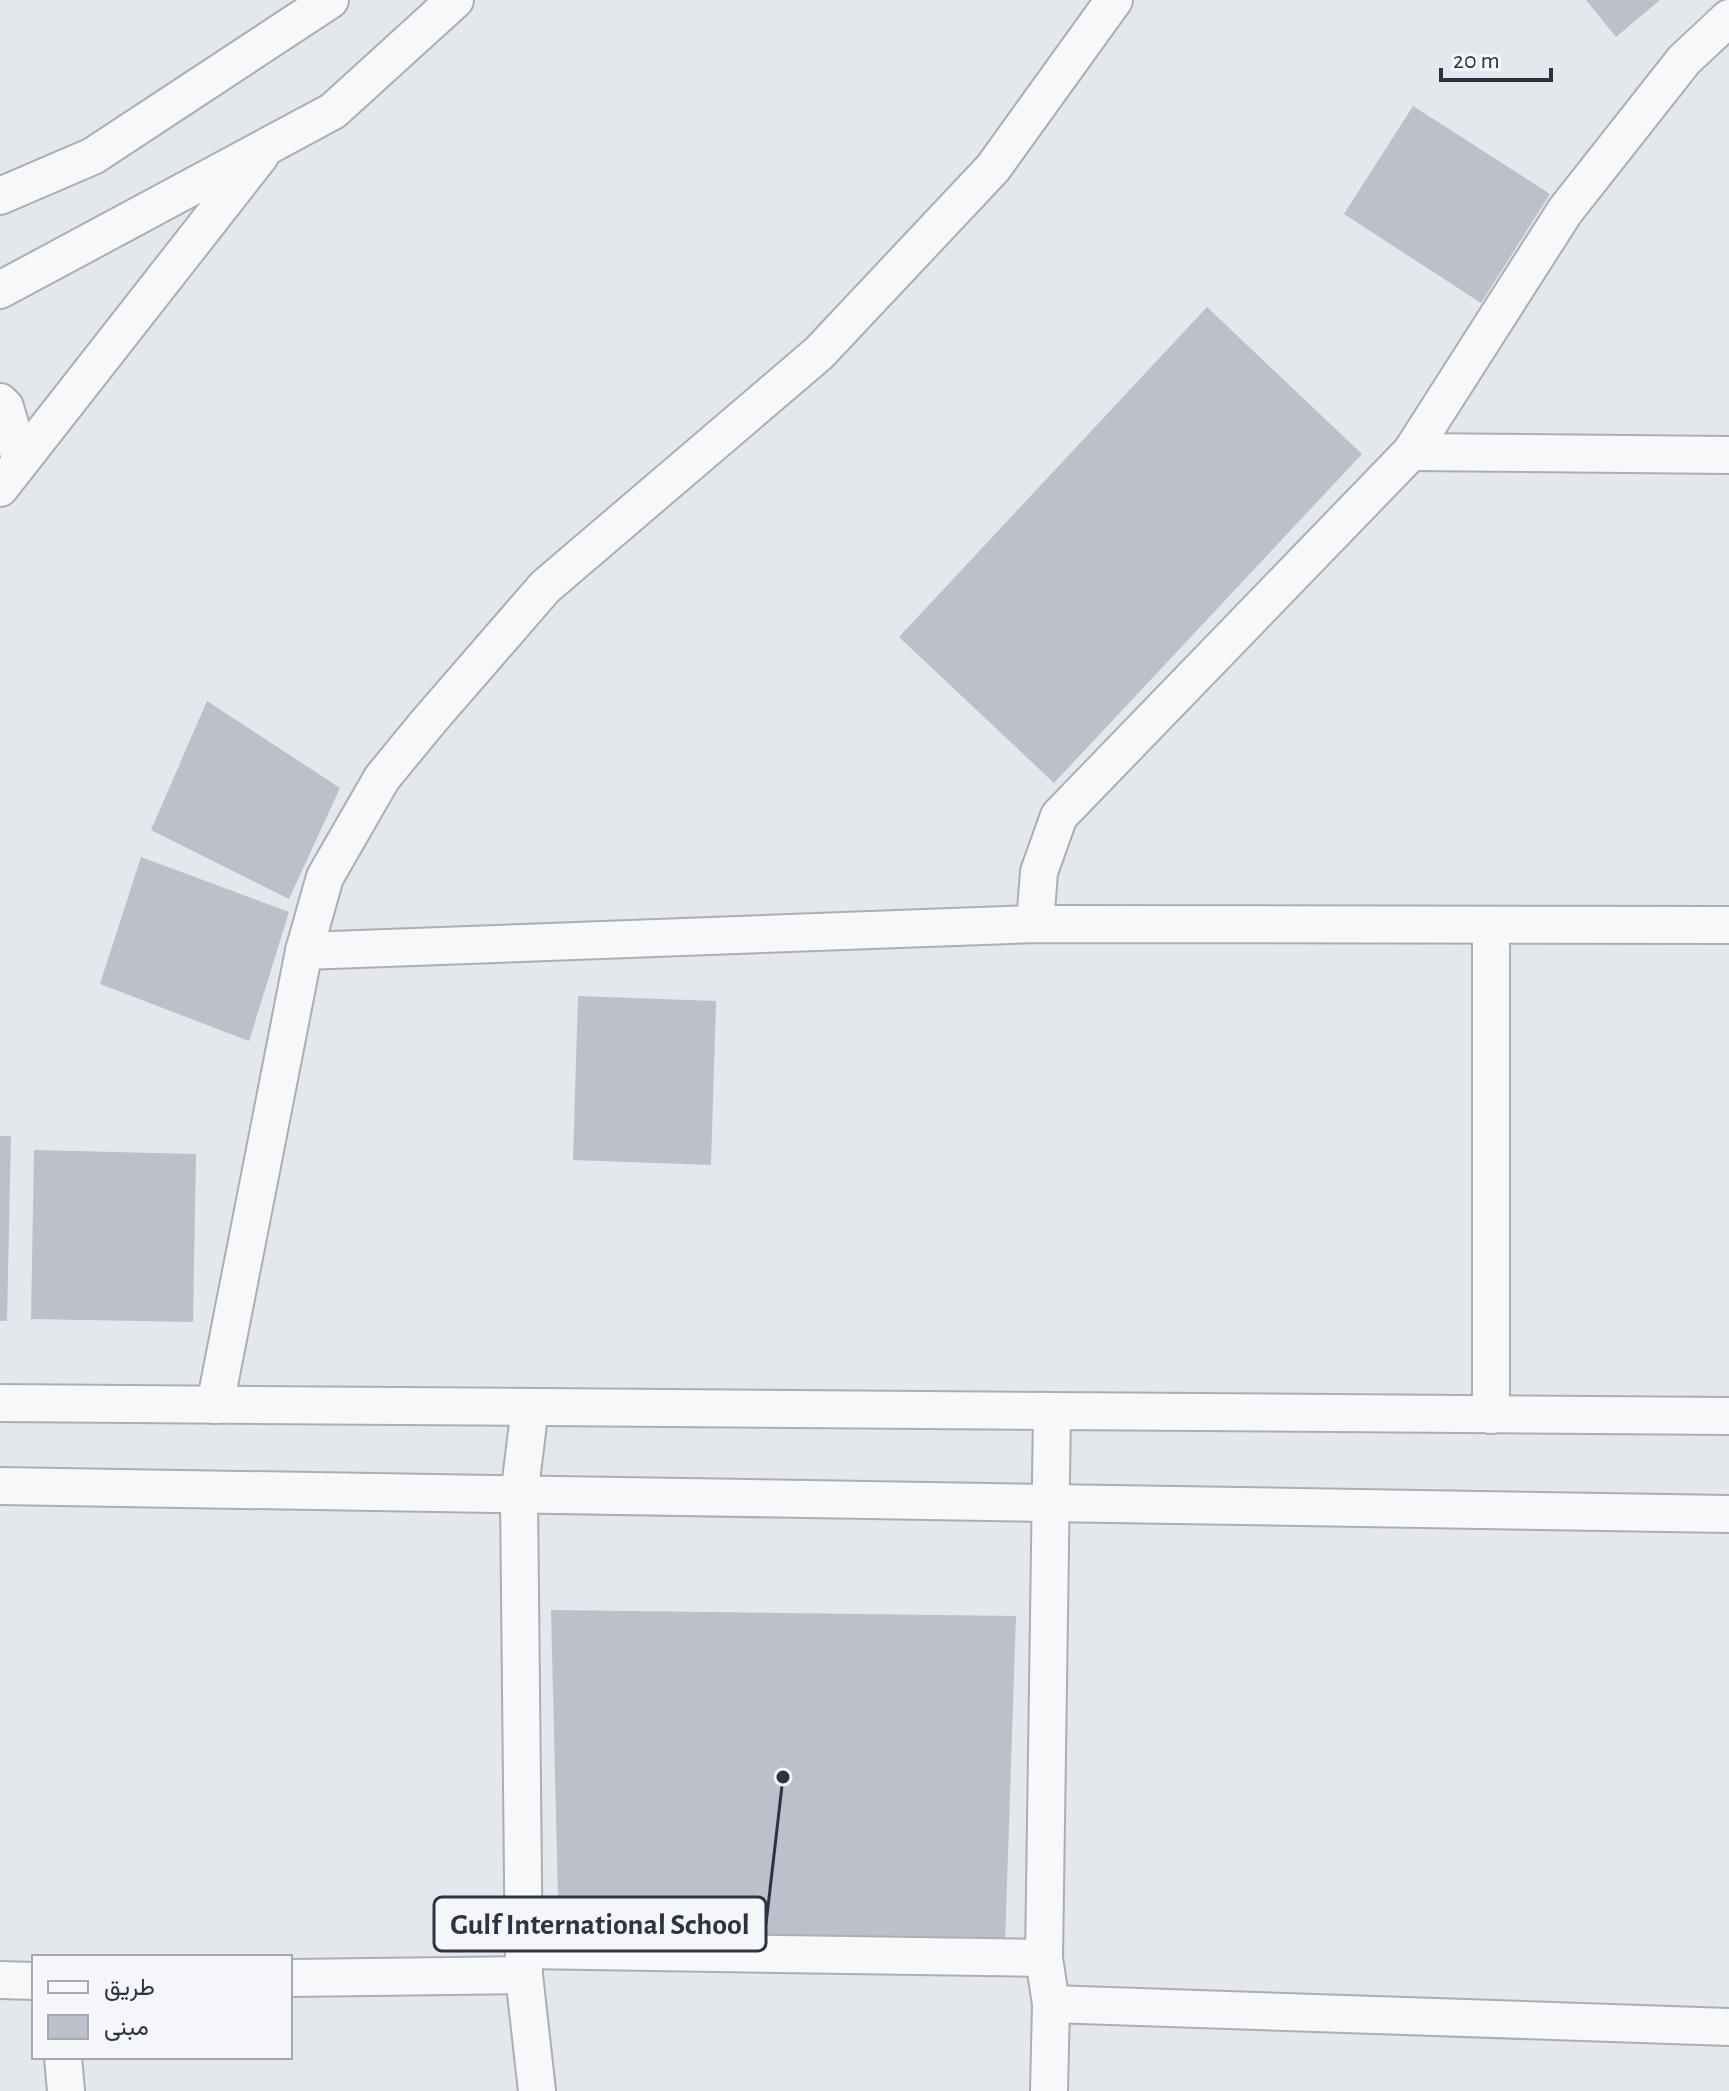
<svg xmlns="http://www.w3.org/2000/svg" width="1729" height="2091" font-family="'Alegreya Sans',Vazirmatn,sans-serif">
<rect width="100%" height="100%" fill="#e4e7ec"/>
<g fill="#bbc0ca">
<polygon points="1586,0 1660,0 1616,37"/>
<polygon points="1413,106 1550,194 1481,303 1344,214"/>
<polygon points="1207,307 1362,454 1054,783 899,637"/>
<polygon points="207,701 340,788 289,899 151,830"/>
<polygon points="141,857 289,912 249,1041 100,984"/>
<polygon points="578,996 716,1001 711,1165 573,1160"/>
<polygon points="0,1136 11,1136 7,1321 0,1321"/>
<polygon points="34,1150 196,1154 193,1322 31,1319"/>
<polygon points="551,1610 1016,1616 1005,1943 559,1939"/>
</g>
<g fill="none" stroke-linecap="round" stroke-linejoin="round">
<defs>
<g id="minor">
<polyline points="0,196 93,156 330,0"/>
<polyline points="0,290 333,111 455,0"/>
<polyline points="0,402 5,407 20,458"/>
<polyline points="1411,452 1729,455"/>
<polyline points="0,488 260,156"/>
<polyline points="1035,924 1039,872 1059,816 1411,452 1565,211 1684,60 1729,18"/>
<polyline points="304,951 1035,924 1729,925"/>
<polyline points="0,1403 1729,1416"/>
<polyline points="215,1405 304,951 325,877 382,778 428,722 545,587 819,353 993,168 1114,0"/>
<polyline points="530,1407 519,1497 524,1975 537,2091"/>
<polyline points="1491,1415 1491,926"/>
<polyline points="0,1486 1729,1514"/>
<polyline points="525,1950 1044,1958"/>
<polyline points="290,1978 524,1975"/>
<polyline points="0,1980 34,1981"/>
<polyline points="1051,2004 1729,2027"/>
<polyline points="63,2057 66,2091"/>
<polyline points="1049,2091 1051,2004 1044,1958 1052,1412"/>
</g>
</defs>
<use href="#minor" stroke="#a9aeb7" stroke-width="40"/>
<use href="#minor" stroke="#f7f8fa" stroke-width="36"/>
</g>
<path fill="none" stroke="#2b3445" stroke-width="3" d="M783 1777L766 1924"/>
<circle fill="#2b3445" stroke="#f4f6f9" stroke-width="3" cx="783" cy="1777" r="8"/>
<rect fill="#f4f6f9" stroke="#2b3445" stroke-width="3" x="434" y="1897" width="332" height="54" rx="8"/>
<g font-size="30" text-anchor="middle" font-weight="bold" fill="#2b3445">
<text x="600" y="1934">Gulf International School</text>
</g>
<rect x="32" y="1955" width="260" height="104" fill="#f4f6f9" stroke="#a4a8b1" stroke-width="2"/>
<rect x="48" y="1981" width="40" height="12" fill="#f7f8fa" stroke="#a4a8b1" stroke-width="2"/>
<text x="104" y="1995" font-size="24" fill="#2b3445">طريق</text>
<rect x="48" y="2015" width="40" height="24" fill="#bbc0ca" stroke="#a4a8b1" stroke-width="2"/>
<text x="104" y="2035" font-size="24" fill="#2b3445">مبنى</text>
<path d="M1441 68v12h110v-12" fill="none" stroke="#2b3445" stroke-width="4"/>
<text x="1453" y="68" font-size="24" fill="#2b3445" stroke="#f4f6f9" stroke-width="6" paint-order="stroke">20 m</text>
</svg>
